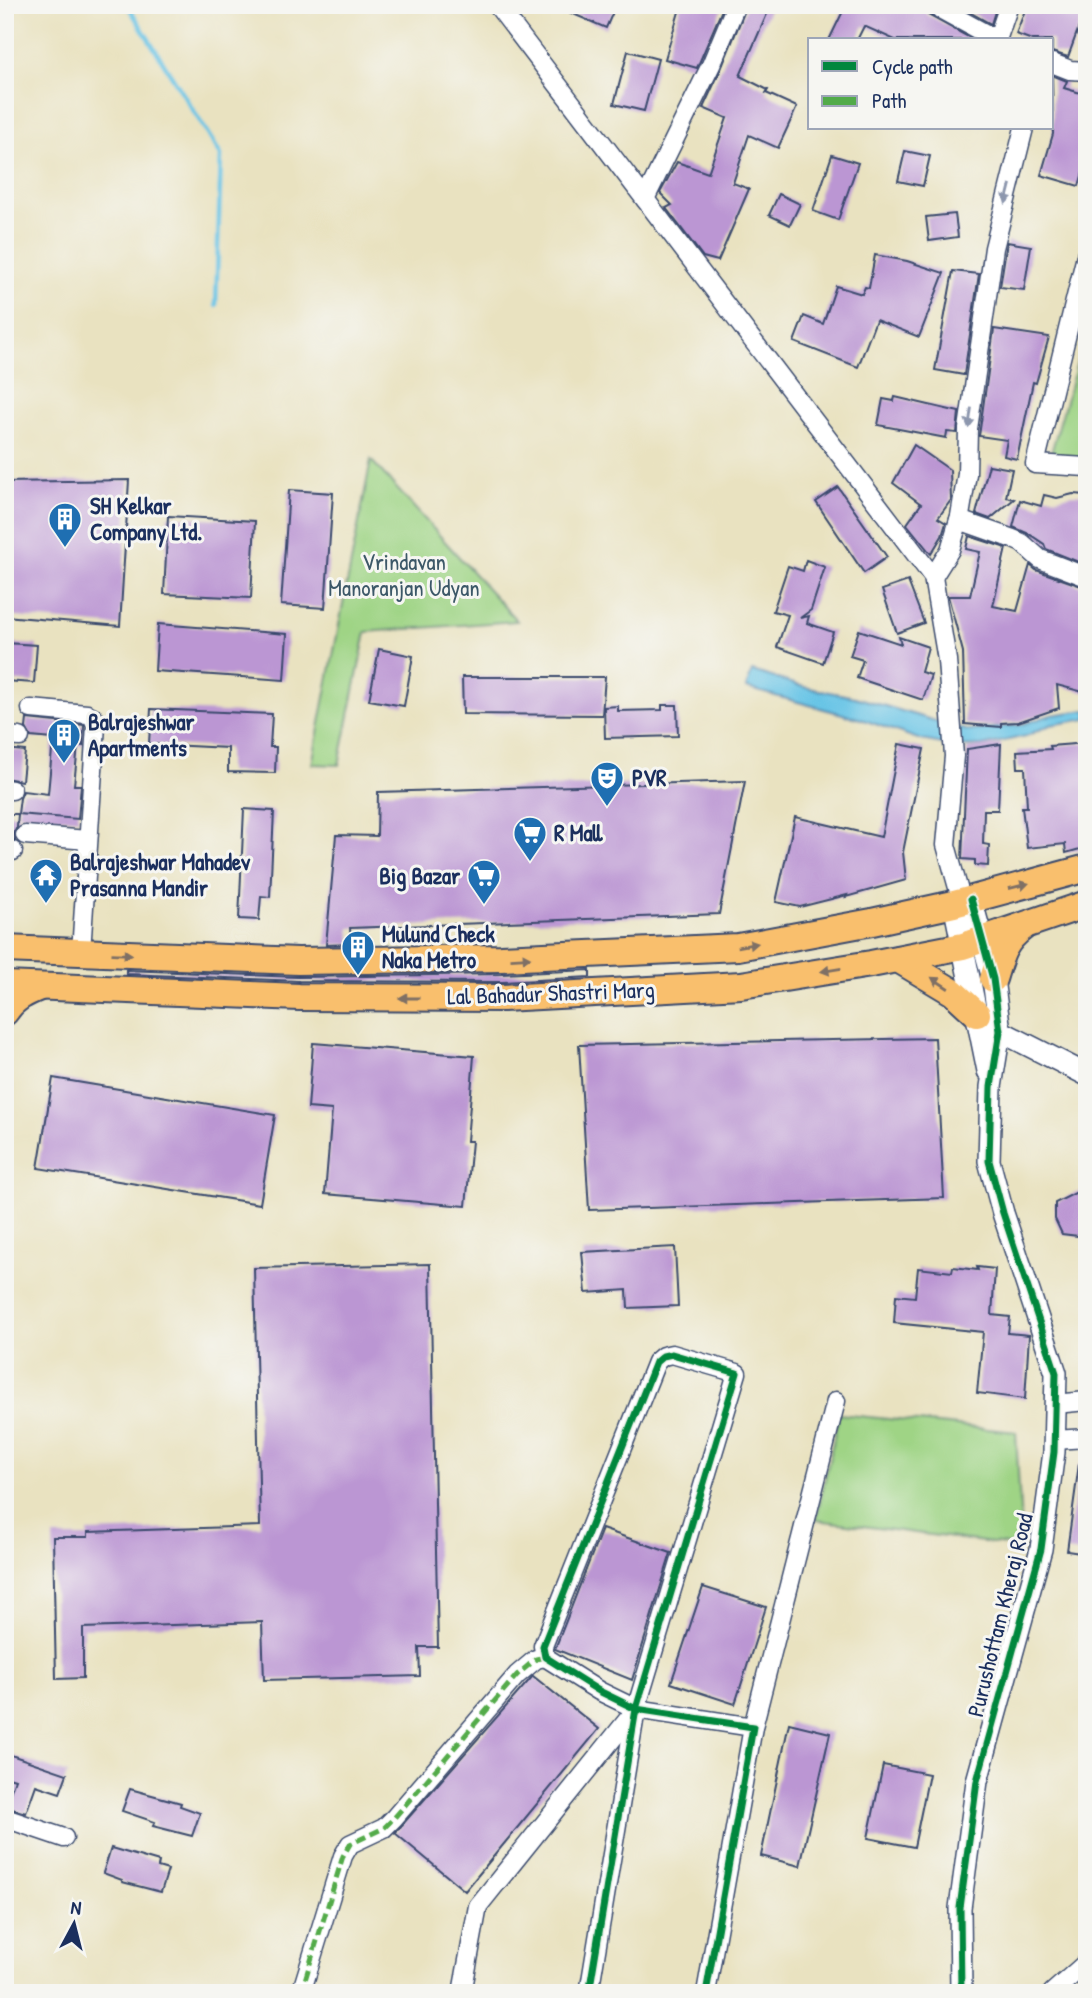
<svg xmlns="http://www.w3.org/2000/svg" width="1092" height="1998" font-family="'Patrick Hand',sans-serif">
<rect width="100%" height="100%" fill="#f6f6f2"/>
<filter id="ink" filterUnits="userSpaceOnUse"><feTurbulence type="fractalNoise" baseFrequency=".0143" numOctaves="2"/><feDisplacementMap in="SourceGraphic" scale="14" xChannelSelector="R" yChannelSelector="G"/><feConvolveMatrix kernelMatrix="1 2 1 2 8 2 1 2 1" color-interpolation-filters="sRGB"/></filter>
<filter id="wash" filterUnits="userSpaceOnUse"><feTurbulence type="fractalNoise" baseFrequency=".00686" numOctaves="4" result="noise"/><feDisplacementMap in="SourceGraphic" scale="28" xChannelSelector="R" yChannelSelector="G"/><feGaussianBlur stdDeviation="1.57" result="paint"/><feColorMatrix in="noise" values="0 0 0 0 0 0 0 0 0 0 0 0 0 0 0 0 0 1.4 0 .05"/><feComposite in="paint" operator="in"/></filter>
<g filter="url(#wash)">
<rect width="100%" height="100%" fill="#e9e2c0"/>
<g fill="#9fd485" stroke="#5d8272" stroke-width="2">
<polygon points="1087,328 1087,462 1049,460"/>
<polygon points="371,460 517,621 366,632 339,765 312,764"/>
<polygon points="839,1414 1016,1432 1022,1547 816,1520"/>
</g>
<polygon fill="#68c4e6" stroke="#427aa2" stroke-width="2" points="752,671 804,687 855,697 969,731 1020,725 1051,715 1087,710 1087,719 1050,725 1026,736 982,746 959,747 921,740 861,719 746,688"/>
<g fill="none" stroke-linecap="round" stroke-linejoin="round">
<polyline stroke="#68c4e6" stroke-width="4.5" points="121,5 130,9 221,155 216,305"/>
</g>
<g id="blocks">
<g fill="#bb96d3">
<polygon points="552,5 616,5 606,28"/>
<polygon points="681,5 724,5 697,68 665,59"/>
<polygon points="747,5 771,5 740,76 768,90 766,93 797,107 778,148 749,135 733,183 749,189 718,261 703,257 666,208 672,205 660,193 677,162 708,173 727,118 703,108 721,69"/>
<polygon points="846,5 922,5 928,15 974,40 895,40 864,26 857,40 829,40"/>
<polygon points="957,5 997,5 991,24"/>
<polygon points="1027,5 1072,5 1085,10 1068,57 1052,52 1052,40 1032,40 1016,34"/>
<polygon points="628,51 658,59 644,111 614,104"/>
<polygon points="1052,75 1067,81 1064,88 1087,95 1087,159 1079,186 1041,175 1053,134"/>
<polygon points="905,151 930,156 923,186 898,181"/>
<polygon points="832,155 858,163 838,220 813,211"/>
<polygon points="779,194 800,204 790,225 769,215"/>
<polygon points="955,214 958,237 929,241 926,217"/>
<polygon points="1007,242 1031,246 1024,290 1000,287"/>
<polygon points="875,255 907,261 944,273 919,337 876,320 858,367 794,342 804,316 823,324 836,286 862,294 865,287 869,288"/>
<polygon points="953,271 979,274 964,375 935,370"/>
<polygon points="994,329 1049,337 1036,383 1033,382 1017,459 1004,456 1007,440 979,436"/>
<polygon points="895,397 959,412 957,433 947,432 946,438 878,425 883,399 894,401"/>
<polygon points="914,445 950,470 951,500 938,518 946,523 942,536 931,554 907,524 921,504 893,483"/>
<polygon points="989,465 1012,469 1006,497 1014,499 990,519 976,514"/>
<polygon points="129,480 120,626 5,616 5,482"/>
<polygon points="838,487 887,557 864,573 816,502"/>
<polygon points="289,490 333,493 325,608 281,605"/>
<polygon points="1073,494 1087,495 1086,565 1046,549 1044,544 1029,534 1013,527 1020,500 1041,506 1044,495 1057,498"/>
<polygon points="168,516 255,521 251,598 164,594"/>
<polygon points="969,536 1006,548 993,606 1017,611 1030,565 1036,570 1087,588 1087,693 1057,685 1059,708 1018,722 1001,723 1001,727 965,724 963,652 948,596 970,596 980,552 966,549"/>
<polygon points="806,560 825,567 811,610 800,618 809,616 807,623 833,632 823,663 777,647 788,615 773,611 788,566 803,571"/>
<polygon points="908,581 924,623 897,633 882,590"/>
<polygon points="158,624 287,634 284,680 155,671"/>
<polygon points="859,630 901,644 899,637 928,647 921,672 931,675 923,700 857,678 863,660 850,656"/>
<polygon points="5,643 37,645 34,683 5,681"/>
<polygon points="379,649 413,656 404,706 369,700"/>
<polygon points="462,677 605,677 602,715 463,714"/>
<polygon points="662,705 677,705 678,736 605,738 604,707 618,706 618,711 662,710"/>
<polygon points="151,709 272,714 270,747 276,747 275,773 228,772 228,748 149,744"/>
<polygon points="27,719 84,725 83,746 78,745 74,785 81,785 78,819 18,814 20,798 23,791 48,794 53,739 31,737 26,728"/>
<polygon points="1087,743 1087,847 1066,853 1065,844 1027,848 1022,807 1027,807 1025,768 1018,768 1017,751 1051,749 1050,746"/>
<polygon points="899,744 924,749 903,852 906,880 846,897 847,895 800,907 776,902 795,817 881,837"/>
<polygon points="1001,744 998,810 984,810 983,844 989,845 988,866 975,865 975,860 962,859 967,749"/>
<polygon points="5,749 25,751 22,781 5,778"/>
<polygon points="745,781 719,914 350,928 351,944 326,945 336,835 377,836 378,792"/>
<polygon points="244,809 274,811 270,897 261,896 259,920 239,919"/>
<polygon points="5,814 18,814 17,827 14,833 15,840 5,840"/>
<polygon points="126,970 298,977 501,974 590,970 590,977 503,982 299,981 126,974"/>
<polygon points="935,1038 944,1198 589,1210 579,1045"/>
<polygon points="313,1043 474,1056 467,1141 472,1141 466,1206 325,1194 332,1110 308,1108"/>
<polygon points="53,1078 275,1115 260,1204 38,1168"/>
<polygon points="1079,1191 1087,1193 1087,1237 1062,1234 1055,1219 1055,1203"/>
<polygon points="675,1247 678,1306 628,1308 627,1290 586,1293 582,1252"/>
<polygon points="430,1264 438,1647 419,1647 420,1676 264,1680 262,1622 83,1628 83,1678 56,1679 53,1537 88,1537 88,1532 260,1526 254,1268"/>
<polygon points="953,1267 978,1270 977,1267 995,1269 992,1315 1010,1317 1008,1333 1029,1335 1025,1399 977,1393 983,1332 894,1323 896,1295 915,1297 918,1268 952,1272"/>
<polygon points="1079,1464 1087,1464 1087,1554 1067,1551"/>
<polygon points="602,1529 671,1553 632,1680 555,1649"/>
<polygon points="703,1587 766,1607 735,1704 671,1683"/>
<polygon points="533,1676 599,1729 465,1891 395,1833"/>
<polygon points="789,1723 830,1733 800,1866 761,1856"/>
<polygon points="5,1753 67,1774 60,1793 36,1785 26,1813 5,1807 15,1779 5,1776"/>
<polygon points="883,1765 929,1774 914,1847 868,1838"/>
<polygon points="130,1789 181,1803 180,1806 200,1813 192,1836 153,1826 155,1822 122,1811"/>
<polygon points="111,1848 159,1862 158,1867 168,1870 161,1892 122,1882 122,1880 103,1873"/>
</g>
</g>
</g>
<g filter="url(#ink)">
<use href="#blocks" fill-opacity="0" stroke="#3a4a6d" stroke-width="2"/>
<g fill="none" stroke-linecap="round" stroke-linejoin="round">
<defs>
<g id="minor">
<polyline points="497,5 933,577 947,660 954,756 946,845 962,902"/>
<polyline points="933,5 997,40"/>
<polyline points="997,40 1009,5"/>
<polyline points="1052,63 1070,70 1087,71"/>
<polyline points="645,199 711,65 736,5"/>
<polyline points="1087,252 1035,464 1087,467"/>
<polyline points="959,520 1013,539 1022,543 1040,559 1087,577"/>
<polyline points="933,577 950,550 960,516 967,474 968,429 994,248 1024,128"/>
<polyline points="31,709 87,714 93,717 96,725 81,952"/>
<polyline points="5,736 20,737"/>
<polyline points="5,789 12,790"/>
<polyline points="25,835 88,840"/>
<polyline points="5,851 13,851"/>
<polyline points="1055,1404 1087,1401"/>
<polyline points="1054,1440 1087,1438"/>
<polyline points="753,1727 836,1401"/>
<polyline points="5,1818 64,1838"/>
<polyline points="301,1993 343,1856 350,1844 384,1828 394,1818 517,1675 536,1659 545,1657"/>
<polyline points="462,1993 478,1906 634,1712"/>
<polyline points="589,1993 636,1709 737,1373 672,1354 663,1356 656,1362 543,1646 545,1657 599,1691 636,1709 753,1727 706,1993"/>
<polyline points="1052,1993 1087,1962"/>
</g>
<g id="tertiary">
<polyline points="954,904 988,1071"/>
<polyline points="987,1030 1000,1031 1087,1075"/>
<polyline points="961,1993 960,1908 977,1781 1041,1549 1054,1452 1056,1373 1003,1213 989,1161 991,1087 1000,1031 993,979 971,899"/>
</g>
<g id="primary">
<polyline points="5,949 298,961 501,958 738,947 872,922 954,904 1087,868"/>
<polyline points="898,959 953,992 977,1014"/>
<path d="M 993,979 C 1000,956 1003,942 1023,927"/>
<polyline points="5,985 299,997 503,998 741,985 871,964 963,946 1087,904"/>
<path d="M 5,1012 C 14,998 25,993 40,987"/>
</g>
</defs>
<use href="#minor" stroke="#3a4a6d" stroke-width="21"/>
<use href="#tertiary" stroke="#3a4a6d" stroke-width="24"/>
<use href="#primary" stroke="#3a4a6d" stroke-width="30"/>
<use href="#minor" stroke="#fff" stroke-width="18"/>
<use href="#tertiary" stroke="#fff" stroke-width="21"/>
<use href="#primary" stroke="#f9bf6d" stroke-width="26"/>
<polyline stroke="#52ab49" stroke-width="5" stroke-dasharray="10 5" stroke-linecap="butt" points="301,1993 343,1856 350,1844 384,1828 394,1818 517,1675 536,1659 545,1657"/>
<defs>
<g id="cycleway">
<polyline points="589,1993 636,1709 737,1373 672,1354 663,1356 656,1362 543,1646 545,1657 599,1691 636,1709 753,1727 706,1993"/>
<polyline points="961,1993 960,1908 977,1781 1041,1549 1054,1452 1056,1373 1003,1213 989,1161 991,1087 1000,1031 993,979 971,899"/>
</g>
</defs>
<use href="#cycleway" stroke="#f6f6f2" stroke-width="11"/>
<use href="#cycleway" stroke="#00873e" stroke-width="7"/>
</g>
<defs><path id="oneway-solid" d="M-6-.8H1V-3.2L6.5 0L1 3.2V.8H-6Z" transform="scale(1.75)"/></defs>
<g fill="#8d97ae">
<use href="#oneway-solid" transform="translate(1008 194) rotate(104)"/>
<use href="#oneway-solid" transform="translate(970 418) rotate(98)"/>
</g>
<g fill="#7f7065">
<use href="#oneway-solid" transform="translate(1019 886) rotate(-15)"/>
<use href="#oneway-solid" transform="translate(748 945) rotate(-10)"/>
<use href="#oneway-solid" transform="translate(122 954) rotate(2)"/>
<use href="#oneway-solid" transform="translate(521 958) rotate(-3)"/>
<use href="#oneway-solid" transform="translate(831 970) rotate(171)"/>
<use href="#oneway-solid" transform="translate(940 983) rotate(-147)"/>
<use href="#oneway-solid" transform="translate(409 998) rotate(-180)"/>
</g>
</g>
<defs>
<symbol id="building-pin" viewBox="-11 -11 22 30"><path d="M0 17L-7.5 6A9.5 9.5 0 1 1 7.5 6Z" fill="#1f6fb2" stroke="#f6f6f2"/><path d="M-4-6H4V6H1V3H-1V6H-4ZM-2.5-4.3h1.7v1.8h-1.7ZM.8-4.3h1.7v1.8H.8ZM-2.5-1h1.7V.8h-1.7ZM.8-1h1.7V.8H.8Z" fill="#fff"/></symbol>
<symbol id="theatre-pin" viewBox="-11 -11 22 30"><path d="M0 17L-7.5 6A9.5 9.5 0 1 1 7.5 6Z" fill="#1f6fb2" stroke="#f6f6f2"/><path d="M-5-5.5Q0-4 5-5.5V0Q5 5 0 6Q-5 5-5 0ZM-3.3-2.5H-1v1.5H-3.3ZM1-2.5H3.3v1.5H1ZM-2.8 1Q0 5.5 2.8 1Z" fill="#fff"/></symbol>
<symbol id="supermarket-pin" viewBox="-11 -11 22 30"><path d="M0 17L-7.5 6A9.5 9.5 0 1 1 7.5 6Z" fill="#1f6fb2" stroke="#f6f6f2"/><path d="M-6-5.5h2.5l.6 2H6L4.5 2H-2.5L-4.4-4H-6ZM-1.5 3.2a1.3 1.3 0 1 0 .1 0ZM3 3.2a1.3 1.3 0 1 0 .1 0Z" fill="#fff"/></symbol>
<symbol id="temple-pin" viewBox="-11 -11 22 30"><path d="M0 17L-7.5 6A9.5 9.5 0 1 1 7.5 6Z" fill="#1f6fb2" stroke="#f6f6f2"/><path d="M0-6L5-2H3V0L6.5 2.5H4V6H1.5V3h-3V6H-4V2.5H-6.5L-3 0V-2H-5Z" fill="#fff"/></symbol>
</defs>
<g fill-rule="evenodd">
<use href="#building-pin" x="46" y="500" width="38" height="52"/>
<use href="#building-pin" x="45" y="716" width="38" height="52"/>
<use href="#theatre-pin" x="588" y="759" width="38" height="52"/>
<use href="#supermarket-pin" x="511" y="814" width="38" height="52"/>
<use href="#temple-pin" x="27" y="856" width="38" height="52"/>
<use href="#supermarket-pin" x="465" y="857" width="38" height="52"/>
<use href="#building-pin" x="339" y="928" width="38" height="52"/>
</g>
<g text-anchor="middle" stroke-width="6" stroke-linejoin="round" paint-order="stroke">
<g font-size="23" font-weight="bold" fill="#1b2f5e" stroke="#f6f6f2" text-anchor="start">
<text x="90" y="514">SH Kelkar<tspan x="90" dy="26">Company Ltd.</tspan></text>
<text x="88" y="730">Balrajeshwar<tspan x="88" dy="26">Apartments</tspan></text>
<text x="632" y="786">PVR</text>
<text x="554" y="841">R Mall</text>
<text x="70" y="870">Balrajeshwar Mahadev<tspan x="70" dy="26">Prasanna Mandir</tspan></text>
<text x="460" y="884" text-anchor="end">Big Bazar</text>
<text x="382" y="942">Mulund Check<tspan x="382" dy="26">Naka Metro</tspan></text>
</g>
<g font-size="23" fill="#3c5868" stroke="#f6f6f2">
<text x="404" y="570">Vrindavan<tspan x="404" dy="26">Manoranjan Udyan</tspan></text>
</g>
<g font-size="23" fill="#1b2f5e" stroke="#f6f6f2">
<text transform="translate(551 993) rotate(-2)" y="8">Lal Bahadur Shastri Marg</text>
<text transform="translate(1000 1615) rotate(-76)" y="8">Purushottam Kheraj Road</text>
</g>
</g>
<rect width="1092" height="1998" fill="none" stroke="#f6f6f2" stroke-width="28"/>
<rect x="808" y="38" width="245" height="91" fill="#f6f6f2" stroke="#9ea6b7" stroke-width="2"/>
<rect x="822" y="61" width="35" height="10" fill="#00873e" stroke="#9ea6b7" stroke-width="2"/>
<text x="872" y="74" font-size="21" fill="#1b2f5e">Cycle path</text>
<rect x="822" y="96" width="35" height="10" fill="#52ab49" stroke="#9ea6b7" stroke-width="2"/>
<text x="872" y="108" font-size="21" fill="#1b2f5e">Path</text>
<g transform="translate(74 1924) rotate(7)" stroke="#f6f6f2" stroke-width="5" paint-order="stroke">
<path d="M0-5L12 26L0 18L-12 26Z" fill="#1b2f5e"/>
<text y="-10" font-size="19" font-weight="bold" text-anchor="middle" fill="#1b2f5e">N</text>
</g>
</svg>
